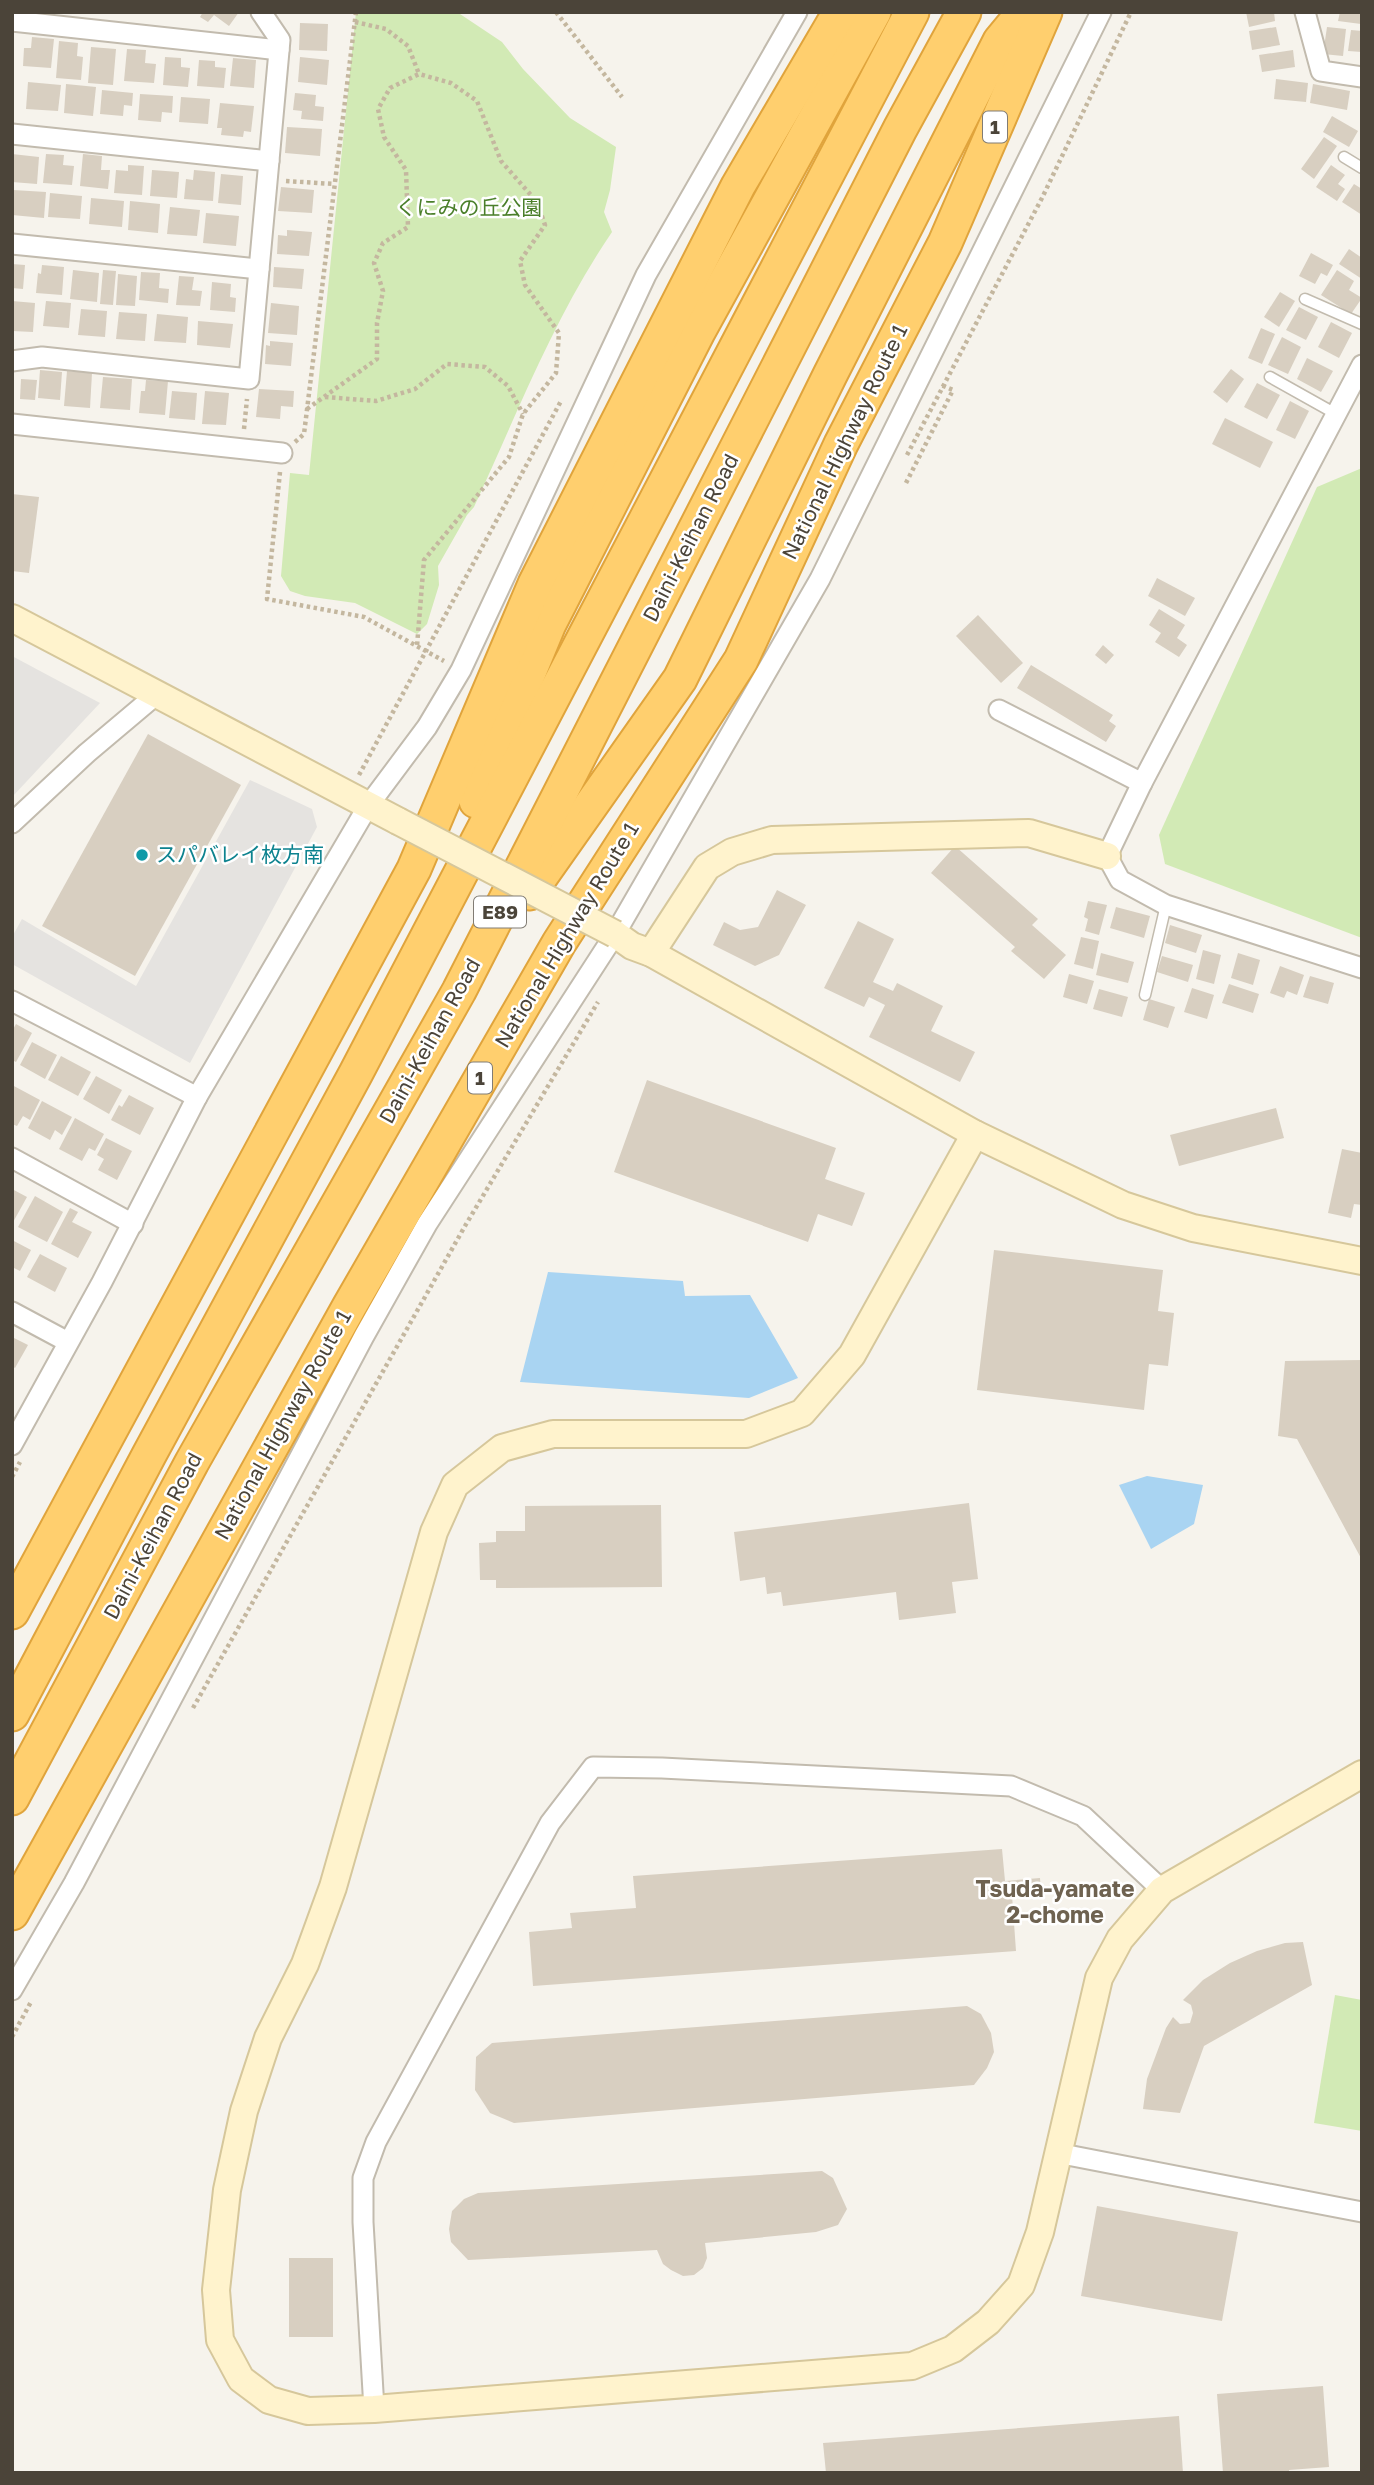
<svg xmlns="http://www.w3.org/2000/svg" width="1374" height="2485" font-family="'Golos Text','Noto Sans JP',sans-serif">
<rect width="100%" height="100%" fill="#f6f3ec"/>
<g fill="#d2eab5">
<path d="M 356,12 L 457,12 L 502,42 L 523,69 L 570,118 L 616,147 L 610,190 L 604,212 L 612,232 C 554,317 517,414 474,507 L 467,515 L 438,566 L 439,585 L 427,624 L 417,634 L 355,603 L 305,596 L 290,591 L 281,576 L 290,473 L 309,475 Z"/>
<polygon points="1362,468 1362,938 1165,864 1159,835 1317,487"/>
<polygon points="1335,1995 1362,2000 1362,2131 1314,2123"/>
</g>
<g fill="#e5e3e0">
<polygon points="12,656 100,703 12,797"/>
<polygon points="250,780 312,809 317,827 190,1063 12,964 12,937 22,919 136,986"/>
</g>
<g fill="#a9d4f2">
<polygon points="548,1272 683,1281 685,1296 750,1295 798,1378 749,1398 520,1382"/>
<polygon points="1147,1476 1203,1485 1194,1524 1151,1549 1119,1485"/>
</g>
<g fill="#d8cfc1">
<polygon points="203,12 239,12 229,26 214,15 208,22 200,17"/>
<polygon points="1246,12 1274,12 1275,21 1249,27"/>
<polygon points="1340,12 1362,12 1361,24 1338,21"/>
<polygon points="300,23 328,24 327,51 299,50"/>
<polygon points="1276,27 1280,45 1252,50 1249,31"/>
<polygon points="1327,27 1346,29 1343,56 1323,54"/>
<polygon points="1351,30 1362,31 1362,52 1348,51"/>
<polygon points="32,37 54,39 51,68 23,66 24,48 31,48"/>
<polygon points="59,41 78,43 77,56 83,57 81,80 56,78"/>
<polygon points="91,47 116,49 113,85 88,83"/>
<polygon points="127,49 146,50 145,63 156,64 154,83 124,81"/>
<polygon points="1293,50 1295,67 1262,72 1259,55"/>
<polygon points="165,57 181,58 181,67 190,68 188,87 163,85"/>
<polygon points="300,57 329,60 327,85 298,82"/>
<polygon points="233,58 256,60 254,88 230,86"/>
<polygon points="199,60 215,61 215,67 226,68 224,88 197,86"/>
<polygon points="1276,79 1308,83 1306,102 1274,99"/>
<polygon points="28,82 61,85 58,111 26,109"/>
<polygon points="66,84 96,87 93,116 64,113"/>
<polygon points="1313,84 1350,91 1347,110 1310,103"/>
<polygon points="102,90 133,93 132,106 124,105 123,116 100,114"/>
<polygon points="295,93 316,95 315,106 324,107 323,121 301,119 302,111 293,110"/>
<polygon points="140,94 173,96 172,113 162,112 161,122 138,120"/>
<polygon points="181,97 210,99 208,124 179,122"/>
<polygon points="220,103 254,106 251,132 244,131 243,137 221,135 222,128 217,128"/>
<polygon points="1332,116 1358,131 1349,147 1323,132"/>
<polygon points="287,127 322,129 320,156 285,153"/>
<polygon points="1324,137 1337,146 1314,179 1301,169"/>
<polygon points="12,154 39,157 37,184 12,182"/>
<polygon points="46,154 64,155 63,165 74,166 72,185 43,183"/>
<polygon points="83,154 102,156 101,170 110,170 108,189 80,186"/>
<polygon points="128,165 144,166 142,195 114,193 116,170 128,171"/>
<polygon points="1331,165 1345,175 1338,184 1345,189 1337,201 1316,187"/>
<polygon points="152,170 179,172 177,198 150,196"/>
<polygon points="194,170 215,172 213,201 184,199 186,179 193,180"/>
<polygon points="221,174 243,176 241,205 218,203"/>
<polygon points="1354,184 1362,189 1362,215 1342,202"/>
<polygon points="281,187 314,190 312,213 278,211"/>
<polygon points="13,190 46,192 44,218 12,215"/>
<polygon points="50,193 82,196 80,219 48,217"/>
<polygon points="91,198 124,201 122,227 89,224"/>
<polygon points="130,201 160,204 158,233 128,230"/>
<polygon points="170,207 200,210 197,236 167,234"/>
<polygon points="206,213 239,216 236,246 203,243"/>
<polygon points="287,230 312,232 309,256 277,254 278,235 287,236"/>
<polygon points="1349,249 1362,258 1362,279 1339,264"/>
<polygon points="1311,253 1333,265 1327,276 1321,273 1315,284 1299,276"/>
<polygon points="12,264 25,265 23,289 12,288"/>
<polygon points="42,265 64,267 62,295 36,293 38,273 41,274"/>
<polygon points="274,267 304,269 302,289 273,287"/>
<polygon points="73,270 99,273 97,302 70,299"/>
<polygon points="103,270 116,271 113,305 100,304"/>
<polygon points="1337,270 1354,281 1349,290 1362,298 1351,314 1321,295"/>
<polygon points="141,272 160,273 159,288 169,289 168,303 139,300"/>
<polygon points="118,274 137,276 135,306 116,305"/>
<polygon points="179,276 194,277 192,290 202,291 200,306 176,305"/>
<polygon points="212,282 231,284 230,297 236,298 235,312 210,310"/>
<polygon points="1280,292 1295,301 1279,327 1264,317"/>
<polygon points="12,301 35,303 33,332 12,331"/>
<polygon points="46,301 71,303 69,328 43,326"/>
<polygon points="271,303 299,306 297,335 268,333"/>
<polygon points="1299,307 1318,317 1306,340 1286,330"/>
<polygon points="81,309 107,311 105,337 78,335"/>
<polygon points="119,312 147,314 145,341 116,339"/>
<polygon points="157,314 188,317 186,343 154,341"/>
<polygon points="198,321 233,324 230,348 197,345"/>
<polygon points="1331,322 1352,333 1339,358 1318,347"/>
<polygon points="1261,328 1275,334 1262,364 1248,358"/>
<polygon points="1282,337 1301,347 1288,374 1268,365"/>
<polygon points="270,341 293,343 291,366 265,364 266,345 270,346"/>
<polygon points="1307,358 1333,371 1321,392 1297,379"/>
<polygon points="1231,369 1244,379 1227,403 1213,392"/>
<polygon points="40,370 62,372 60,400 38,398"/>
<polygon points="67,371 92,373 90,408 64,406"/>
<polygon points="103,377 132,379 130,410 100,408"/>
<polygon points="21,379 37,380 35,400 20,399"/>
<polygon points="146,380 168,381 165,415 139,413 141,391 145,391"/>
<polygon points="1257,383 1280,395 1267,419 1244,407"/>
<polygon points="259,389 294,391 293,407 281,406 280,419 256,417"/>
<polygon points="172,391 197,393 195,420 169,418"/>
<polygon points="205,391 229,393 226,425 202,424"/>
<polygon points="1290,401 1309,411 1295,439 1276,430"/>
<polygon points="1225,418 1273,442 1260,468 1212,444"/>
<polygon points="12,494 39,497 29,573 12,571"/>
<polygon points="1157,578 1195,598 1185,616 1148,596"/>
<polygon points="1159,609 1185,625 1177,638 1187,645 1179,657 1155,642 1161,633 1149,625"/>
<polygon points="978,615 1023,663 1001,683 956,636"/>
<polygon points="1103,645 1114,655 1106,664 1095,655"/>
<polygon points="1031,665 1113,715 1109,721 1116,726 1106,742 1017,688"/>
<polygon points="148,734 241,785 135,976 42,926"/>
<polygon points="955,846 1038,919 1032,925 1066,955 1044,979 1011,951 1015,947 931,873"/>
<polygon points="777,890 806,905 779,955 755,966 713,945 724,922 740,930 758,927"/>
<polygon points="1088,901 1107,905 1099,935 1085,931 1088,919 1084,917"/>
<polygon points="1116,907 1150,916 1144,938 1110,928"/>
<polygon points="858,921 894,939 873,982 893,991 897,983 943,1006 931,1031 975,1052 960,1082 869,1037 885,1005 869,997 864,1007 824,988"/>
<polygon points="1170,925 1202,935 1196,953 1165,943"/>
<polygon points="1081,937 1099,941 1093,969 1074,964"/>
<polygon points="1203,950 1221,955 1214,984 1196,979"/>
<polygon points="1101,953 1134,962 1128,983 1096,975"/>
<polygon points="1238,953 1260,960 1253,985 1231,978"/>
<polygon points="1162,956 1193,965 1188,982 1157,972"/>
<polygon points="1280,966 1304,975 1297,995 1287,991 1284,998 1270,993"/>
<polygon points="1069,974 1094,981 1087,1004 1063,997"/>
<polygon points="1310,976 1334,983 1328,1004 1303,997"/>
<polygon points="1229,984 1259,994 1253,1013 1222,1003"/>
<polygon points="1192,988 1214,995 1207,1019 1184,1012"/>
<polygon points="1099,989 1128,997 1122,1017 1093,1009"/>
<polygon points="1149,999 1175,1007 1168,1028 1143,1020"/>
<polygon points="16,1024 32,1033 16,1062 12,1060 12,1031"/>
<polygon points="32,1042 57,1055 45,1079 20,1065"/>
<polygon points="61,1056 91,1072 78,1096 48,1080"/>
<polygon points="96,1076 122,1090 109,1114 83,1099"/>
<polygon points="647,1080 836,1148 825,1179 865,1193 852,1226 818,1214 808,1242 614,1172"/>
<polygon points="12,1085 40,1100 30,1120 23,1116 17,1126 12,1124"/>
<polygon points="129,1095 154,1108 140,1135 111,1120 119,1105 122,1107"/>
<polygon points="42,1101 72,1117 62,1135 55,1130 50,1140 28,1128"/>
<polygon points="1276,1108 1284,1138 1179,1166 1170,1135"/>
<polygon points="75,1118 104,1134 95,1151 89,1148 82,1161 59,1149"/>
<polygon points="106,1138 132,1151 117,1180 98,1170 104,1159 97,1155"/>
<polygon points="1342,1149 1362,1153 1362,1205 1354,1204 1351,1218 1328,1213"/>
<polygon points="12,1189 27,1197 12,1224"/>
<polygon points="35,1196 63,1212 47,1242 18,1227"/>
<polygon points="70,1208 78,1212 72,1222 92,1232 78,1258 51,1244"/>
<polygon points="12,1240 31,1250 20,1271 12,1267"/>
<polygon points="994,1250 1163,1270 1158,1311 1174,1313 1168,1366 1149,1364 1144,1410 977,1390"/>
<polygon points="40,1254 67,1268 55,1292 27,1277"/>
<polygon points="12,1337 28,1345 15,1368 12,1366"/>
<polygon points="1362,1360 1362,1560 1297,1439 1278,1436 1285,1361"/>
<polygon points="969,1503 978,1579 952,1582 956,1613 899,1620 896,1592 783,1606 781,1592 767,1594 765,1577 740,1581 734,1532"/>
<polygon points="661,1505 662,1587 496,1588 496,1580 480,1580 479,1543 496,1542 496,1531 525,1531 525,1506"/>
<polygon points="1002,1849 1005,1881 1040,1878 1041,1893 1012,1895 1016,1951 533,1986 529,1932 572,1928 570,1913 636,1908 633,1876"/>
<polygon points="1303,1942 1312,1985 1204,2046 1180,2113 1143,2109 1147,2079 1166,2028 1173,2017 1180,2024 1190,2023 1193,2013 1191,2005 1183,2000 1203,1980 1230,1963 1257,1951 1285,1943"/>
<polygon points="967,2006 981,2014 991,2033 994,2052 987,2068 974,2085 514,2123 490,2113 475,2090 476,2057 492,2043"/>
<polygon points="822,2171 833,2178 847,2209 838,2225 816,2232 705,2243 707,2258 703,2268 694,2275 683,2276 671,2270 663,2264 657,2250 468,2260 451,2242 449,2229 452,2211 464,2199 478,2193"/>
<polygon points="1097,2206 1238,2232 1222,2321 1081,2296"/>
<rect x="289" y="2258" width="44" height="79"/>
<polygon points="1323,2386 1329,2467 1289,2470 1289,2473 1223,2473 1217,2394"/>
<polygon points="1179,2416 1183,2473 826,2473 823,2443"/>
</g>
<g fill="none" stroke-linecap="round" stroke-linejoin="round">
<defs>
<g id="lane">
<polyline points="1344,157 1362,168"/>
<polyline points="1305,299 1362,324"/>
<polyline points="1270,377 1336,414"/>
<polyline points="1145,995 1166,905"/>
</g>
<g id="street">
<polyline points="1305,12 1321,71 1362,77"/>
<polyline points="12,21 279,50"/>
<polyline points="12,134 269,161"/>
<polyline points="12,244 259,269"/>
<polyline points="12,361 42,357 249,379 280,40 261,12"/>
<polyline points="1362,365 1142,783 1107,856 1120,880 1166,905 1362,968"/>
<polyline points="12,424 282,453"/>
<polyline points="999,710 1142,783"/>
<polyline points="12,823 87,753 157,694"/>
<polyline points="12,1001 197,1097"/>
<polyline points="12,1158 133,1224"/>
<polyline points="12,1312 68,1342"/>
<polyline points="12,1445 102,1282 197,1097 368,806 427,727 461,670 646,275 797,12"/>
<polyline points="12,1990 74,1883 364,1336 427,1224 615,934 820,579 1101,12"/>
<polyline points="1057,2153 1362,2212"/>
<polyline points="374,2409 363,2222 363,2178 376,2142 550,1823 593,1767 662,1768 1011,1786 1083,1816 1162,1890"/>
</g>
<g id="secondary">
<polyline points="12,618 398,821"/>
<polyline points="615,934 632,946 651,953 975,1134 1123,1205 1193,1228 1362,1261"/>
<polyline points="651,953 707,867 732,852 772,840 1029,833 1107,856"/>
<polyline points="975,1134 852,1355 802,1413 746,1434 553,1434 502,1448 455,1485 434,1532 333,1887 305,1964 268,2038 244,2111 227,2190 216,2290 220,2340 241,2379 269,2400 308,2411 374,2409 912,2366 953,2349 988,2322 1021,2285 1040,2232 1099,1978 1120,1939 1162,1890 1362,1774"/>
</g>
<g id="highway">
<polyline points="476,801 549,624 698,332 874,12"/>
<polyline points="529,893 680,679 830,375 1000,41 1024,12"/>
<polyline points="12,1612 414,869 535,584 738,186 840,12"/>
<polyline points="12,1714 149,1455 356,1073 912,12"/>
<polyline points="12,1798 192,1462 459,991 900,129 964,12"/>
<polyline points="12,1913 349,1307 559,943 741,660 841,444 945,243 1045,12"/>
</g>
</defs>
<use href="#lane" stroke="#c2bbae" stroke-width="13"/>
<use href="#street" stroke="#c2bbae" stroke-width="23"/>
<use href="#secondary" stroke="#d6c79b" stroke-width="30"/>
<use href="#highway" stroke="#e0a43c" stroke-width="37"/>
<g stroke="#c4b79f" stroke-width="4.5" stroke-dasharray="3.5 3.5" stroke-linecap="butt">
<polyline points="556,12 622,97"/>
<polyline points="355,22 386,29 408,46 419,74"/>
<polyline points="286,181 334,184"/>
<polyline points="325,397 376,401 415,389 447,364 485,367 508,386 523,414"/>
<polyline points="307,409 377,359 377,323 383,291 374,263 383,243 408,227 406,170 384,137 378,109 390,88 419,74 451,83 477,101 501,161 537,202 545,225 520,261 525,285 559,333 556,373 523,414 509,457 424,560 417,646"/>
<polyline points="244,429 247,399"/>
<polyline points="295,442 304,434 356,12"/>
<polyline points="907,455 1042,198 1131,12"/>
<polyline points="280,472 267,599 364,617 444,661"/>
<polyline points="906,483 953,390 941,385"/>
<polyline points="359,775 561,401"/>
<polyline points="12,1477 20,1462"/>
<polyline points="193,1708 465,1226 598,1002"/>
<polyline points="12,2037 32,2000"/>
</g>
<use href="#lane" stroke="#fff" stroke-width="10"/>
<use href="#street" stroke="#fff" stroke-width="19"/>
<use href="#secondary" stroke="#fff3cd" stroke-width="26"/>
<use href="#highway" stroke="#ffcf6e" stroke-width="33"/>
<defs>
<polyline id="secondary-bridge" points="398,821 615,934"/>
</defs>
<use href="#secondary-bridge" stroke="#d6c79b" stroke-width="30" stroke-linecap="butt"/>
<use href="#secondary-bridge" stroke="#fff3cd" stroke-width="26"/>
</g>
<circle fill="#0f9aa8" stroke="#fff" stroke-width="2.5" cx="142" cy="855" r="7"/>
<g text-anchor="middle" stroke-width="5" stroke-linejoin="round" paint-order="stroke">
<g fill="#fff" stroke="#817c74" stroke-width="2">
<rect x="983" y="111.5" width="24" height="31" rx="5"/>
<rect x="474" y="896.5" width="52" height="31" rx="5"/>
<rect x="468" y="1062.5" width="24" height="31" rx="5"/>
</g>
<g font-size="19" font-weight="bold" fill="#4b4439">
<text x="995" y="134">1</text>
<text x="500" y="919">E89</text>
<text x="480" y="1085">1</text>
</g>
<g font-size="21" fill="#4a7f2a" stroke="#fff">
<text x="469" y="215">くにみの丘公園</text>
</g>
<g font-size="21" fill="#4b4439" stroke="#fff">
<text transform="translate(845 442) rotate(-64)" y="7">National Highway Route 1</text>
<text transform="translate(691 538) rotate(-63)" y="7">Daini-Keihan Road</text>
<text transform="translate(567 935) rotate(-59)" y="7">National Highway Route 1</text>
<text transform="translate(430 1041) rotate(-61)" y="7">Daini-Keihan Road</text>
<text transform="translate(283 1425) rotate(-61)" y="7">National Highway Route 1</text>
<text transform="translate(153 1536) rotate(-62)" y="7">Daini-Keihan Road</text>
</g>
<g font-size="21" fill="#0d838f" stroke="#fff" text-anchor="start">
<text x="156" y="862">スパバレイ枚方南</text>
</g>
<g font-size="23" font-weight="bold" fill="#6e6250" stroke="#fff">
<text x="1055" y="1897">Tsuda-yamate<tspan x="1055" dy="26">2-chome</tspan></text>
</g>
</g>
<rect width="1374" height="2485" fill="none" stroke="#4b4439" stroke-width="28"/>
</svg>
